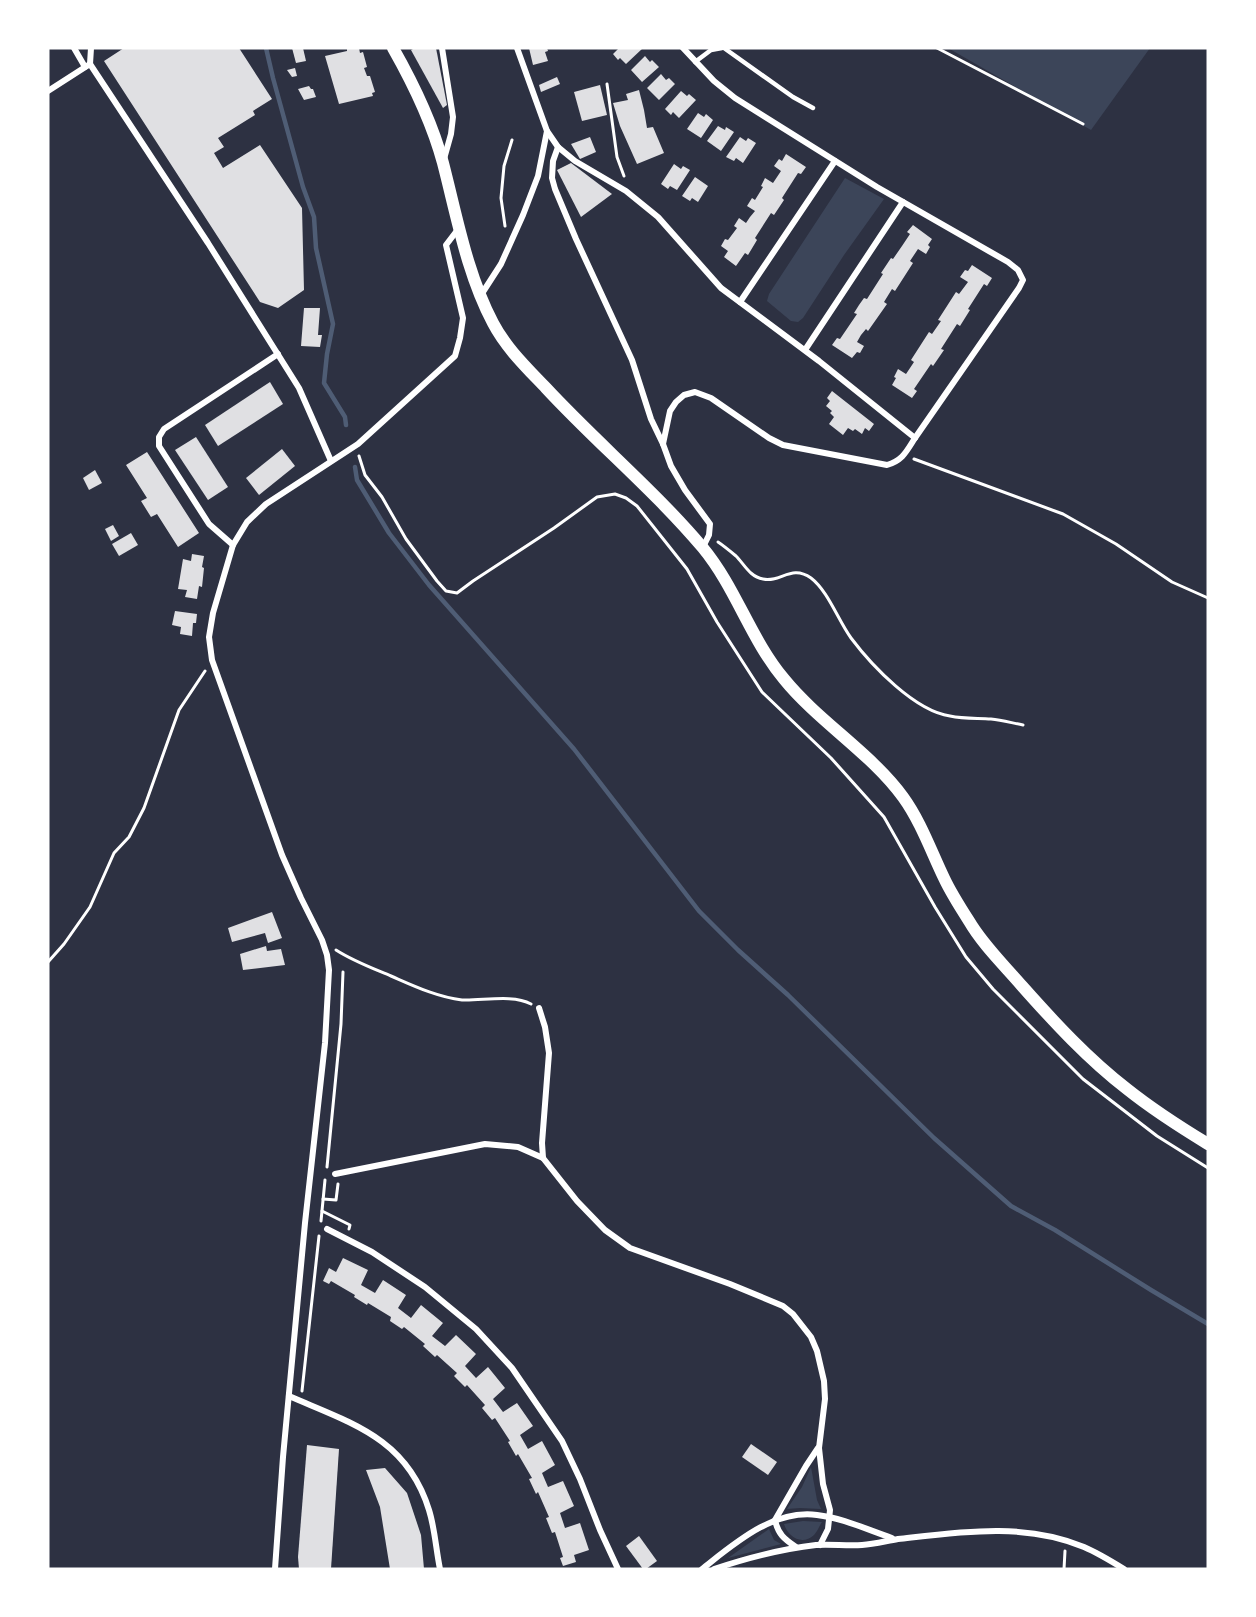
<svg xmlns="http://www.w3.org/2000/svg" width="1256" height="1617" font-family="'Golos Text',sans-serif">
<rect width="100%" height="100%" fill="#2d3142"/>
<g fill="#3c4559">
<polygon points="948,48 1150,48 1091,130"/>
<polygon points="845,178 884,199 844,255 803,318 798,322 791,321 767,301 769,294"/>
<polygon points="811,1467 817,1500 821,1509 800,1508 787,1509 802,1487"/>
<path d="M 803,1521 L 822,1522 C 819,1526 818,1531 814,1535 C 802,1546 788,1537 784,1524 Z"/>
<polygon points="769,1529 774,1540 781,1544 728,1558"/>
</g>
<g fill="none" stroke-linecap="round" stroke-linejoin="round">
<g stroke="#4f5d75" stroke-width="4.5">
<polyline points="266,48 273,78 303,187 314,217 316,248 333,324 327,354 324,383 345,417 346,425"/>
<polyline points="355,467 357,480 389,533 429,585 574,749 699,911 738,950 788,995 934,1138 1011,1206 1055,1230 1151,1290 1208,1324"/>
</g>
</g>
<g fill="#e0e0e3">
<polygon points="124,48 239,48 272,99 253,111 255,115 218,138 224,147 214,153 223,168 260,145 302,208 304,290 278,308 260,302 104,61"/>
<polygon points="292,48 303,48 306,61 296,63"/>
<polygon points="347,48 359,48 360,53 363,52 367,67 364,68 367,76 370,76 375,92 372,93 373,96 339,104 325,56 347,51"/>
<polygon points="415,48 436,48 447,105 443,108 411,50"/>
<polygon points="529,48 547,48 548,51 545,52 548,61 533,65"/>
<polygon points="619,48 643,48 626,64 620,58 618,60 613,54"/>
<polygon points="645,56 650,62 652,60 659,67 642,82 631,70"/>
<polygon points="295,68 297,76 292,77 287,70"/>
<polygon points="661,74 666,80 669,78 675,84 659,100 647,88"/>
<polygon points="557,77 560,84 541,92 539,85"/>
<polygon points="600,85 607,115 582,121 574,92"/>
<polygon points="309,86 311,89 313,89 316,97 304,100 298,89"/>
<polygon points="639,90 644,110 647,128 653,127 664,153 637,164 620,126 613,103 628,100 626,94"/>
<polygon points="681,91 687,96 689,94 696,100 679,118 673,112 671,115 665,109"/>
<polygon points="698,113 704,117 706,114 713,120 701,138 687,129"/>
<polygon points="718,126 725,130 726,127 734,132 721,151 707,141"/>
<polygon points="590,137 596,152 580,159 571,144"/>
<polygon points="740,137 746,141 748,138 756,143 743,163 736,158 734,161 726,157"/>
<polygon points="786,154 806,167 801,174 798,173 782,198 784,200 774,215 771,213 755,238 757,240 748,255 745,253 736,266 724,257 728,251 721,246 725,239 728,240 737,228 734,226 739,218 746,223 750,217 755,211 747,206 752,198 755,200 763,187 761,186 765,178 773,183 781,171 774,166 779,159 782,161"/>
<polygon points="571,163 612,194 581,217 557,170"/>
<polygon points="674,164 681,169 683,166 690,170 677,190 670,186 668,189 661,184"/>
<polygon points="695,177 708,186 698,202 692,198 690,201 682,196"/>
<polygon points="913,225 932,239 928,245 930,247 926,254 918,249 910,261 913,263 895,291 892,289 884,302 887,304 868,331 866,329 861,335 857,342 864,346 860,353 857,352 852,358 832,345 837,338 840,339 857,314 854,313 859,305 864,298 867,299 883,274 881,273 891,258 893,259 902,246 910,234 907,232"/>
<polygon points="972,265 992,278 987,286 984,284 968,309 970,310 960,326 957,324 941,349 944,350 933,366 931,364 914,389 917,391 912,398 892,385 896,378 894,377 898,369 906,374 914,362 911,360 929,332 932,334 941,321 938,320 956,292 959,294 968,282 960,277 965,270 968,271"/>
<polygon points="304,308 320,308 318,335 322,335 320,347 301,346"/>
<polygon points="270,382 283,404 218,446 205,425"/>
<polygon points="832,391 874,424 869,431 865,428 862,434 855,429 853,431 848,428 843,435 829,424 834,417 830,413 832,411 826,406 830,401 827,398"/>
<polygon points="196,437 228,487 208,500 175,450"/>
<polygon points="282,449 295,466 259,495 246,478"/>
<polygon points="147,452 199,533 178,547 157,514 151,517 141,501 147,498 126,465"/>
<polygon points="95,470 102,483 89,490 83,478"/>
<polygon points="113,525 119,536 111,541 105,529"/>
<polygon points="131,533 138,545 119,556 112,544"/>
<polygon points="192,554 204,556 202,567 204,568 202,587 199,586 197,599 185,597 187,590 178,589 183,559 191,561"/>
<polygon points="175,611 197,614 196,623 193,623 192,636 180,634 181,627 172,625"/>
<polygon points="272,912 282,938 268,943 265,933 232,942 228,928"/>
<polygon points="266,946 267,951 281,949 285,965 243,970 240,954"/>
<polygon points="343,1258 368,1270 361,1285 375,1293 383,1280 406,1295 398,1308 411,1318 421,1305 443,1323 432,1336 445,1346 456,1335 476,1354 465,1366 476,1378 488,1367 505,1388 493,1399 503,1412 517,1403 533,1426 520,1435 528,1449 542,1441 555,1465 542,1473 548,1487 563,1481 574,1506 560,1513 565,1528 580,1523 589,1550 574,1555 576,1562 563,1566 560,1558 563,1557 555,1532 552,1533 546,1518 549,1517 538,1492 536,1494 529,1479 532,1478 518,1454 516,1456 508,1442 510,1441 495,1418 492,1420 482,1408 485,1405 467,1385 465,1387 454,1376 457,1373 437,1355 435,1357 423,1346 425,1344 404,1327 402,1329 390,1321 391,1317 368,1303 367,1305 354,1297 355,1295 331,1281 329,1284 323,1281 329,1268 336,1272"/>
<polygon points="751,1444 777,1462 768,1475 742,1457"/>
<polygon points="307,1445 339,1449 331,1569 299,1569 298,1557"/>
<polygon points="385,1468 407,1493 421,1535 424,1569 390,1569 380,1507 366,1470"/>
<polygon points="639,1536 657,1561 646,1569 643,1569 626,1546"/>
</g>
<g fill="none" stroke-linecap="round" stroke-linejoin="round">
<g stroke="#fff" stroke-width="3">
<polyline points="937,48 1083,124"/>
<polyline points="607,84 617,157 624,176"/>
<polyline points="505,226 501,198 504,166 512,140"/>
<polyline points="359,456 365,475 382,497 406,539 437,581 446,591 457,593 473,581 554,528 597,497 615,494 626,498 637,506 687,569 717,622 762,692 831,758 884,817 935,907 966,957 993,989 1083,1079 1157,1136 1208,1168"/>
<polyline points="914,459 1063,514 1116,544 1172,582 1208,598"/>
<path d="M 718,542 C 724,546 730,551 736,556 C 744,564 750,577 763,579 C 781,583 791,564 811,578 C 828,591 838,620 851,638 C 872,666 915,711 950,716 C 964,719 978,718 991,719 C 1002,720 1012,723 1023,725"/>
<path d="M 336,950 C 353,961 372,968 391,976 C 414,986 437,997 462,1000 C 482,1001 513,994 531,1004"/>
<polyline points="48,962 64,944 90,907 114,853 129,837 144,808 179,710 205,671"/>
<polyline points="327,1167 341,1024 343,972"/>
<polyline points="323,1199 336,1200 338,1184"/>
<polyline points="322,1211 350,1225 349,1229"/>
<polyline points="321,1221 325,1180"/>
<polyline points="302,1391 319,1236"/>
<polyline points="1064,1569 1065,1551"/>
</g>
<g stroke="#fff" stroke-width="4.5">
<polyline points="724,48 793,97 813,108"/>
<polyline points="695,62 711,50 722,48"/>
</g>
<g stroke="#fff" stroke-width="6">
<polyline points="74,48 85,67"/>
<polyline points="442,48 453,117 451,134 444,159"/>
<polyline points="90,64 208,243 299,388 331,461"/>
<polyline points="90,64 91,48"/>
<polyline points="48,91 90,64"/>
<polyline points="547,131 558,147 575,161 626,191 658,217 721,288 819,361 915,438"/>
<polyline points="558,147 553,161 552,178 555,189 576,239 632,360 651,419 663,444 671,466 685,490 710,524 709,535 703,547"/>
<polyline points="481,295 501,264 523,215 538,176 547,131 517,48"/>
<polyline points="740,302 835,161"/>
<polyline points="805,350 903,202"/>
<path d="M 663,444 L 670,411 L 676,402 L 684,395 L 695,392 L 711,398 L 769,438 L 783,445 L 887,465 C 903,460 906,452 915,438 L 1019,288 L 1023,280 L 1018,270 L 1008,262 L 877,187 L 735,98 L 714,81 L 683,48"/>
<polyline points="233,545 209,524 159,446 159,437 164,429 278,354"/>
<polyline points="539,1008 545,1027 549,1053 542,1143 543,1158 577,1201 605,1230 630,1248 730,1284 783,1306 793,1314 811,1337 817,1351 824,1381 825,1399 819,1448 823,1484 830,1510 828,1529 820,1545"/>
<polyline points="335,1174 485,1144 518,1147 543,1158"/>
<polyline points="327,1229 372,1252 425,1287 476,1329 512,1368 562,1441 580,1479 600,1530 618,1569"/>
<path d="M 289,1396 C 351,1423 407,1438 429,1510 C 435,1529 436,1550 440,1569"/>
<path d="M 796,1547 C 784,1539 778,1534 775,1520 L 806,1466 L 818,1448"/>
<polyline points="275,1569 283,1457 305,1223 325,1043 329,970 327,955 322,940 301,898 282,855 212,660 209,637 213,613 233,545 247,522 266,504 358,444 455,356 460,338 463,318 446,245 459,228"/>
<path d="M 702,1569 C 734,1544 773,1509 817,1515 C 843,1518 868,1530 892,1538"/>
<path d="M 714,1569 C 747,1558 781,1549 816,1545 C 831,1544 847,1546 862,1545 C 874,1544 886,1541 898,1539 C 960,1532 1025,1522 1084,1547 C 1098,1553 1111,1561 1124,1569"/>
</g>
<path stroke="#fff" stroke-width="12" d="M 393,48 C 414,85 432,122 443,163 C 457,217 467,274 493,323 C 506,348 527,368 546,388 C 597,443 655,491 703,548 C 736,588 751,640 784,679 C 819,722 871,753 903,797 C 921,822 931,851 944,878 C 951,893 960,907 969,921 C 983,945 1004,965 1022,986 C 1054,1022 1088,1059 1127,1089 C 1152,1109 1180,1127 1208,1144"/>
</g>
<rect width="1256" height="1617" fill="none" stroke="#ffffff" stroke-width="99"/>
</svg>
